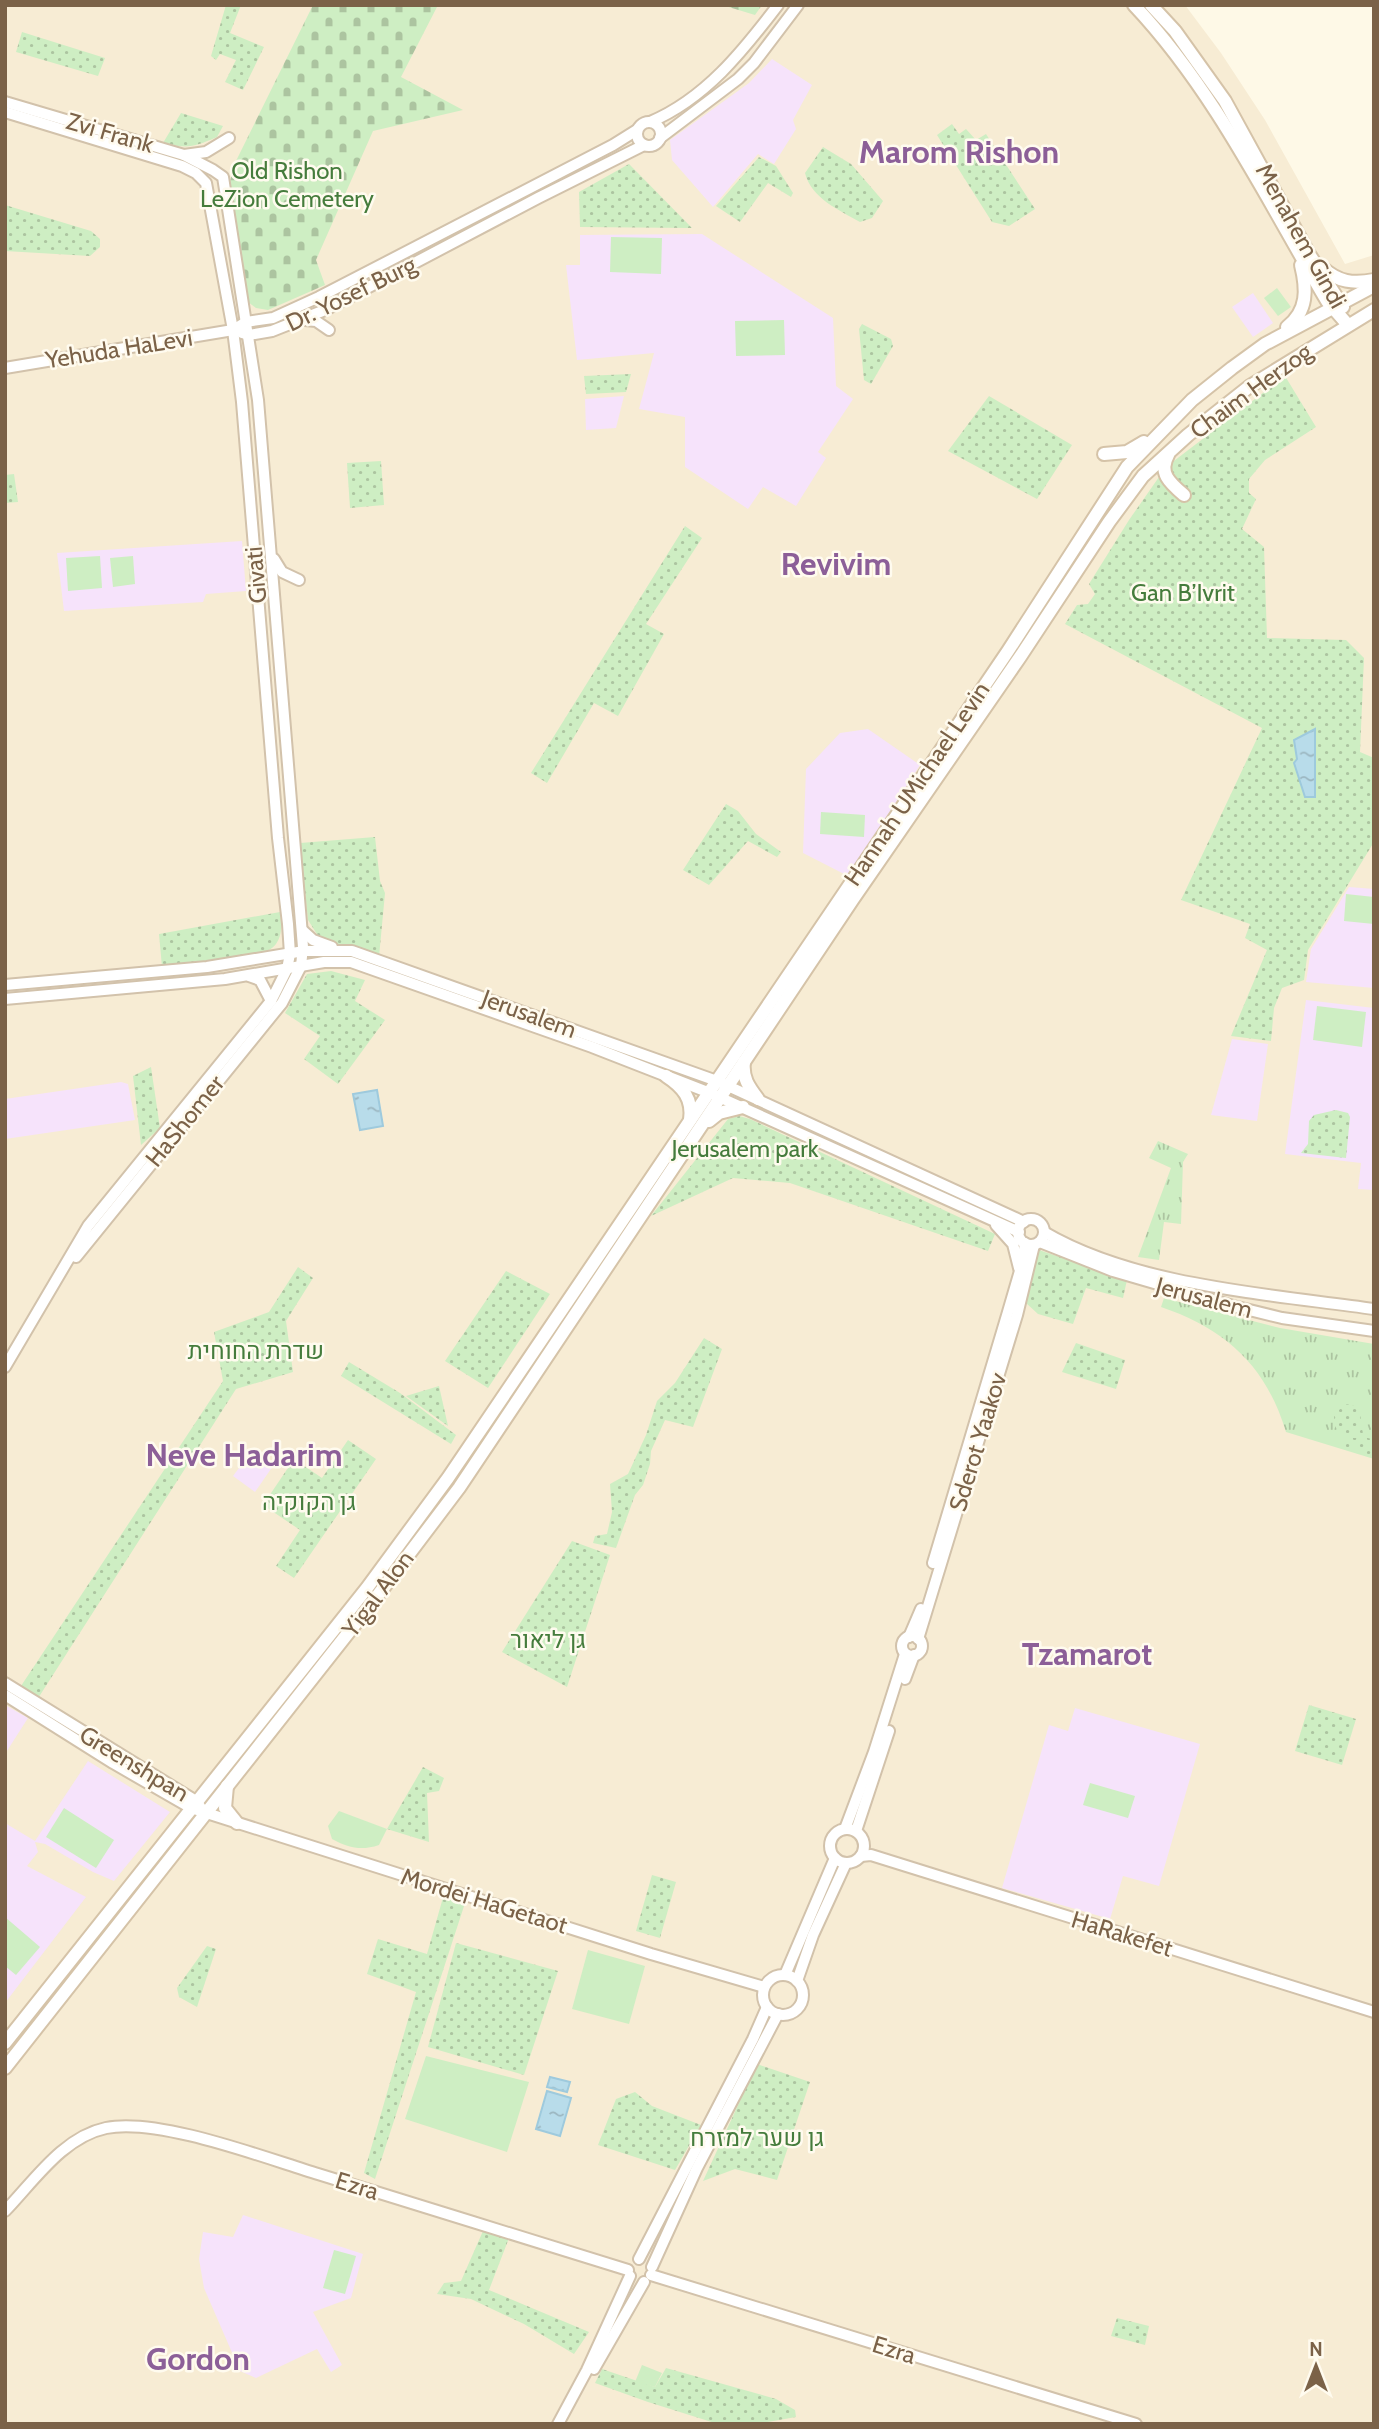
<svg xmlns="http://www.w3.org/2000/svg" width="1379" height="2429" font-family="Cabin,Heebo,sans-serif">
<defs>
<pattern id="grass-tufts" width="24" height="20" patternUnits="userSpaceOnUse" patternTransform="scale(1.75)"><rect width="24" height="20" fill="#ceeec3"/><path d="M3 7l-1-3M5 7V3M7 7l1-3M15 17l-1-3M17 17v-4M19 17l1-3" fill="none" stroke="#acc4a0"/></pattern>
<pattern id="cemetery-stones" width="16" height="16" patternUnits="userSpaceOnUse" patternTransform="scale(1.75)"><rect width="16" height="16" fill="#ceeec3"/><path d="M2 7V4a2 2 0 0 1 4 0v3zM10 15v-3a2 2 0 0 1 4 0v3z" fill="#acc4a0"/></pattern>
<pattern id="park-dots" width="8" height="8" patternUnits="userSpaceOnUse" patternTransform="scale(1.75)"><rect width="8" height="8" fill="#ceeec3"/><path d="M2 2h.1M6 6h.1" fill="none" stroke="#acc4a0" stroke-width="1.8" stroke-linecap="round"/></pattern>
<pattern id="water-ripples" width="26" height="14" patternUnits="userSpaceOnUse" patternTransform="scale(1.75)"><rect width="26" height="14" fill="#b8dcea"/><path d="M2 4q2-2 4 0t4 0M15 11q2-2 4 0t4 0" fill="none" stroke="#9bb6c0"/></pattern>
</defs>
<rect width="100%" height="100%" fill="#fef9e7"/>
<polygon fill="#f7ecd4" points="5,5 1185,5 1221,53 1265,120 1345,264 1374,255 1374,2424 5,2424"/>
<g fill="#f6e3fb">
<polygon points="772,59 812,85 793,120 796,129 774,164 758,154 713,207 672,160 670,140 749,83"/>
<polygon points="702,234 833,318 836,386 853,399 818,452 826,458 796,506 763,487 748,509 685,467 685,417 639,409 654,353 577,360 566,265 580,265 580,235"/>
<polygon points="1253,293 1273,323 1253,337 1232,307"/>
<polygon points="624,396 616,428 586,430 585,399"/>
<polygon points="242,541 246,591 206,594 203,602 64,611 57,553"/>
<polygon points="868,729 920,765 848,876 803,853 806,769 840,733"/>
<polygon points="1349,887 1374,889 1374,988 1306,982 1311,949"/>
<polygon points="1306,1000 1374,1008 1374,1190 1358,1189 1361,1163 1285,1154"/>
<polygon points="1232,1039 1268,1044 1257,1121 1211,1115"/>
<polygon points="121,1082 128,1084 135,1120 5,1139 5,1099"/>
<polygon points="252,1451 273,1466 255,1492 233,1476"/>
<polygon points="5,1705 28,1718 5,1754"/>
<polygon points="1075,1708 1200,1744 1159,1886 1123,1876 1110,1919 1002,1888 1049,1725 1068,1731"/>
<polygon points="88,1761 170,1812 114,1881 93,1872 45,1844 35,1842 38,1852 27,1866 86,1897 5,2003 5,1823 35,1841"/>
<polygon points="243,2215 363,2254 351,2298 313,2312 342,2365 331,2372 317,2349 256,2378 240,2371 204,2288 199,2259 203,2232 233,2237"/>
</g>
<g fill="url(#grass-tufts)">
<polygon points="1158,1141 1188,1154 1183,1162 1181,1224 1164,1222 1159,1260 1138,1257 1171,1168 1149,1158"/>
<path d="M 1164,1298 L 1280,1328 L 1374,1344 L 1374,1459 L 1286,1432 C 1266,1366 1226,1329 1161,1307 Z"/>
</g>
<g fill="url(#cemetery-stones)">
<polygon points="313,5 438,5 401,77 463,110 373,131 316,260 325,285 268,310 256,308 248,302 230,181 235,163"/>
<polygon points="722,5 762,5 755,15"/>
</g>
<g fill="url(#park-dots)">
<polygon points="226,5 241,5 230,33 264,47 243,90 225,82 236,60 220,54 216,60 211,56"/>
<polygon points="22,32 105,58 98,76 16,52"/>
<path d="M 181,113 L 223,126 L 217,137 C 194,147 188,149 163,143 Z"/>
<polygon points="952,124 959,134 966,129 976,140 986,134 1035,209 1009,226 992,222 937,135"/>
<path d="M 823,147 L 851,164 L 883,201 L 872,218 L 860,222 C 839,210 811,198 805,173 Z"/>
<polygon points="759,157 776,166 793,193 791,197 768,183 740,222 716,206"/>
<polygon points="629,164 692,228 580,227 579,192"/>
<polygon points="5,205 91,231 100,239 100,247 90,256 5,251"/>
<polygon points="862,324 891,339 893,346 871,384 864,380 859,329"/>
<polygon points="631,374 626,392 586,394 584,376"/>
<polygon points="1285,376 1316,427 1265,460 1249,479 1249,493 1256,499 1242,529 1264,547 1267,638 1346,640 1364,658 1360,752 1374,758 1374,842 1308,950 1304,980 1282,988 1274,1008 1271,1041 1231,1036 1267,950 1245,938 1250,924 1181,900 1262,728 1065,624 1077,605 1088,604 1095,594 1089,584 1129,520 1166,467"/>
<polygon points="989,396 1072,445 1037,499 948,451"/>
<polygon points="381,461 384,505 350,508 347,463"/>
<polygon points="14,474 18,502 5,503 5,475"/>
<polygon points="685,526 702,538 646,624 664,634 618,716 594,703 547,783 531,773"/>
<polygon points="726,804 738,811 756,834 781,852 777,857 748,841 709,885 683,870"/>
<polygon points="375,837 380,881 385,893 379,957 320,939 308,920 300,843"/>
<path d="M 280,912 C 281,924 283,934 276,944 C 263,963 185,965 162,967 L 159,934 Z"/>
<polygon points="331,971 365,980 355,1001 385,1020 338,1084 304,1059 320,1036 285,1013 307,974"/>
<polygon points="151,1067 160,1128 141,1145 133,1076"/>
<polygon points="1336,1110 1348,1113 1350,1117 1346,1158 1301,1153 1308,1144 1309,1121 1314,1115"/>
<polygon points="739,1116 750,1119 995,1234 988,1251 790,1183 733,1178 651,1216 728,1119"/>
<polygon points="1039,1250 1127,1280 1123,1298 1086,1288 1073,1324 1038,1314 1026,1303"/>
<polygon points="298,1267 313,1278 286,1321 293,1372 236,1389 35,1703 17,1692 223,1381 214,1332 269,1312"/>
<polygon points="506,1271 550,1294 488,1388 445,1361"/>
<polygon points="704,1338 722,1349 693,1427 665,1420 651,1451 650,1464 643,1485 635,1495 616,1548 593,1543 595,1536 607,1534 612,1512 610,1484 628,1474 646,1435 657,1401 675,1383"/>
<polygon points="1076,1343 1125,1360 1116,1389 1062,1372"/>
<polygon points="349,1362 400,1393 456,1435 451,1444 341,1376"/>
<polygon points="439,1386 448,1426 406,1396"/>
<polygon points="1344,1404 1359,1406 1363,1434 1341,1436 1335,1426 1334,1416"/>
<polygon points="1346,1438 1368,1438 1374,1440 1374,1456 1344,1447 1340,1443"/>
<polygon points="348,1440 376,1459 294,1578 276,1566 300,1530 263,1505 294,1459 322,1478"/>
<polygon points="572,1541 610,1555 567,1687 502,1652"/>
<polygon points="1309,1705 1356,1719 1342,1765 1295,1751"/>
<polygon points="423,1767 444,1778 439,1791 427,1793 429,1842 387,1829"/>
<polygon points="652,1875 676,1882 660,1938 636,1931"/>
<polygon points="444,1894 466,1900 375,2179 364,2173 416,1992 367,1974 378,1939 427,1954"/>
<polygon points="456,1943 558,1971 524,2075 428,2047"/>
<polygon points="207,1946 216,1949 197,2007 179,1997 177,1988"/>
<polygon points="757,2064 810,2082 777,2180 735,2169 703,2181"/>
<polygon points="635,2092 652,2106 701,2125 675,2170 598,2145 616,2099"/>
<polygon points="483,2231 509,2238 489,2290 589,2332 574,2354 524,2324 471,2299 437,2294 444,2283 461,2281"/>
<polygon points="1117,2318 1149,2326 1145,2345 1111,2336"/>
<polygon points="666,2368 776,2399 795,2410 796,2417 756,2424 718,2424 648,2402 595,2383 602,2369 655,2387"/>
</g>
<g fill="#ceeec3">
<polygon points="611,237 662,238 661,274 610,272"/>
<polygon points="1277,288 1291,307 1278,316 1264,298"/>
<polygon points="784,320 785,355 736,356 735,321"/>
<polygon points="100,556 102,588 68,591 66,558"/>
<polygon points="133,556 135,584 113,587 110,558"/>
<polygon points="821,812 865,815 864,837 820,834"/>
<polygon points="1346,894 1374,897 1374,924 1344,921"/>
<polygon points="1317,1006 1366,1012 1362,1047 1313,1040"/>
<polygon points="1090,1783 1135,1796 1128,1818 1083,1805"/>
<polygon points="64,1808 114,1840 96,1868 46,1837"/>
<path d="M 339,1811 L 387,1829 L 379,1845 C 361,1851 349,1848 332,1839 L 328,1826 Z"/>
<polygon points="5,1917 40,1947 16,1975 5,1966"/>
<polygon points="588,1950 645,1966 629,2024 572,2009"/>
<polygon points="426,2056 529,2082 507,2152 405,2119"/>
<polygon points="334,2250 356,2256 345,2294 323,2288"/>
<polygon points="642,2365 662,2373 655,2387 635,2382"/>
</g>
<g fill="url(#water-ripples)" stroke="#9ecadd" stroke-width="2">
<polygon points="1315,729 1315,797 1305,797 1294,763 1297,759 1294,740"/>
<polygon points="377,1090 383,1126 360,1130 353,1094"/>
<polygon points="550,2077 570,2082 567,2092 547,2087"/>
<polygon points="547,2091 571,2098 560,2136 536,2129"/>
</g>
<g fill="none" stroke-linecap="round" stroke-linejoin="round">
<defs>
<g id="tertiary">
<polyline points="5,102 184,155 213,170 223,177 258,400 303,947 301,966 282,1003 76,1257"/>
<polyline points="5,112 182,166 196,173 206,183 233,330 242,402 278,838 288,924 290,954 287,969 271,1001 88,1226 5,1367"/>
<circle cx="649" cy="134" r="12"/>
<path d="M 650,122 C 705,99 743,51 778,5"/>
<polyline points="660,138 738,79 754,63 798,5"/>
<polyline points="184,155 206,152 229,138"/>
<polyline points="305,320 316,321 329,330"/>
<polyline points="242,333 249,335 272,331 325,310 538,198 644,145"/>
<polyline points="5,368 233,330 246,322 273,318 319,297 613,145 637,130"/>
<polyline points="274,559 282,572 299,580"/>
<polyline points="302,930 313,940 332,947"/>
<polyline points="249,976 260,980 271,1001"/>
<polyline points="5,985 207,967 304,951 352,951 717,1081 1024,1222"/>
<polyline points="5,999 225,979 324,962 351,962 592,1047 710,1093 1019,1232"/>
<circle cx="1031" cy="1232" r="13"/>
<polyline points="996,1225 1013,1244 1019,1268"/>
<path d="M 1044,1232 C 1136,1286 1269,1294 1374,1309"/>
<polyline points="1040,1242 1113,1271 1233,1306 1282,1318 1374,1331"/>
<polyline points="933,1563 1008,1312 1022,1264 1025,1243"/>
<circle cx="912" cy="1646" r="10"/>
<polyline points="909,1637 921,1609"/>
<polyline points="918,1639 1017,1315 1034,1245"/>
<polyline points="905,1679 914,1655"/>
<polyline points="5,1683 196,1801 201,1808"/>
<polyline points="5,1695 113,1763 191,1808 651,1954 764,1987"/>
<circle cx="847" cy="1846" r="17"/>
<polyline points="845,1829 874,1752 905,1654"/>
<polyline points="856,1831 889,1731"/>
<polyline points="861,1856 871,1855 1374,2012"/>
<polyline points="785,1975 835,1858"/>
<circle cx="783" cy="1995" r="20"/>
<polyline points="797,1981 813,1935 846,1863"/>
<path d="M 5,2211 C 34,2181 63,2137 106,2128 C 158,2117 265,2158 318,2174 C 421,2206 525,2238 628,2270"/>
<polyline points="639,2259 753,2039 767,2007"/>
<polyline points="652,2267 697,2168 778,2014"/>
<polyline points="651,2275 1136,2424"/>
<polyline points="594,2369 644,2282"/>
<polyline points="558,2424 587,2370 630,2276"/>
</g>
<g id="secondary">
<path d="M 1134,5 C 1215,91 1267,200 1327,301 L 1348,325"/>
<polyline points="1151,5 1175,31 1225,101 1309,254 1343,307"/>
<path d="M 1323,268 C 1338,282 1353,284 1374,280"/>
<path d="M 1287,327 C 1308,311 1307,289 1301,265"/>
<polyline points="1104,454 1127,452 1144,442"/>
<path d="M 1168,455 C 1158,473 1170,483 1184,495"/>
<path d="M 744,1062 C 742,1078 749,1087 758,1099"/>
<path d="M 666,1076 C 683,1087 693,1099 690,1120"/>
<polyline points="709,1121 719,1113 743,1107"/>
<polyline points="227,1786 225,1808 237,1823"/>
<polyline points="5,2043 367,1588 448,1478 1008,651 1127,467 1192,400 1232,368 1265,344 1374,286"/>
<polyline points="5,2068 378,1595 459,1488 853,899 1020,657 1109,522 1143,476 1188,435 1250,386 1374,310"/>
</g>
</defs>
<use href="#tertiary" stroke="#d2c2ab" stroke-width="14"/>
<use href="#secondary" stroke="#d5c3a8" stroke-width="16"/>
<use href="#tertiary" stroke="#fff" stroke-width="10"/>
<use href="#secondary" stroke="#fff" stroke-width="12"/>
</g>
<g text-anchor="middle" stroke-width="5" stroke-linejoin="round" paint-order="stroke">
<g font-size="24" fill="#7b6248" stroke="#fffbef">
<text transform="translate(110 133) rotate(16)" y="8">Zvi Frank</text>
<text transform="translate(1301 236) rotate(61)" y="8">Menahem Gindi</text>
<text transform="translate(351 294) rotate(-26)" y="8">Dr. Yosef Burg</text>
<text transform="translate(119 349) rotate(-9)" y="8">Yehuda HaLevi</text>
<text transform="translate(1251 391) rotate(-36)" y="8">Chaim Herzog</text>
<text transform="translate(256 575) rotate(-95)" y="8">Givati</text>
<text transform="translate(917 784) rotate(-56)" y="8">Hannah UMichael Levin</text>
<text transform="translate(529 1014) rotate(20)" y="8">Jerusalem</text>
<text transform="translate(185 1121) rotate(-51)" y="8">HaShomer</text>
<text transform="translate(1204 1298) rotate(15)" y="8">Jerusalem</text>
<text transform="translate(978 1442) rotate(-73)" y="8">Sderot Yaakov</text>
<text transform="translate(378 1594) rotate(-53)" y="8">Yigal Alon</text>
<text transform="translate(134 1764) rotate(31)" y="8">Greenshpan</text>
<text transform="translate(484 1901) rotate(17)" y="8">Mordei HaGetaot</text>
<text transform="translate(1122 1934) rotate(17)" y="8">HaRakefet</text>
<text transform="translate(357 2186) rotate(17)" y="8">Ezra</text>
<text transform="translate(894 2350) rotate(17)" y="8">Ezra</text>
</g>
<g font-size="24" fill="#457c3c" stroke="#fffbef">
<text x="287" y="179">Old Rishon<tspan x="287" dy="28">LeZion Cemetery</tspan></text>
<text x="1183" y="601">Gan B’Ivrit</text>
<text x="745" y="1157">Jerusalem park</text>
<text x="256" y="1359">שדרת החוחית</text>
<text x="309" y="1510">גן הקוקיה</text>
<text x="548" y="1648">גן ליאור</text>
<text x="757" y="2146">גן שער למזרח</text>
</g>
<g font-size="32" font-weight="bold" fill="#8c5f98" stroke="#fffbef">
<text x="959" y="163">Marom Rishon</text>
<text x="836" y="575">Revivim</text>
<text x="244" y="1466">Neve Hadarim</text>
<text x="1087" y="1665">Tzamarot</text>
<text x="198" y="2370">Gordon</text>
</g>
</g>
<rect width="1379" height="2429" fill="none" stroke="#7b6248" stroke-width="14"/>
<g transform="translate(1316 2366)" stroke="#fffbef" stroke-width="5" paint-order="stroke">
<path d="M0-5L12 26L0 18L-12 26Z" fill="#7b6248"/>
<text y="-10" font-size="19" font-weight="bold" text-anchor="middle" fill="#7b6248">N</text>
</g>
</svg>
